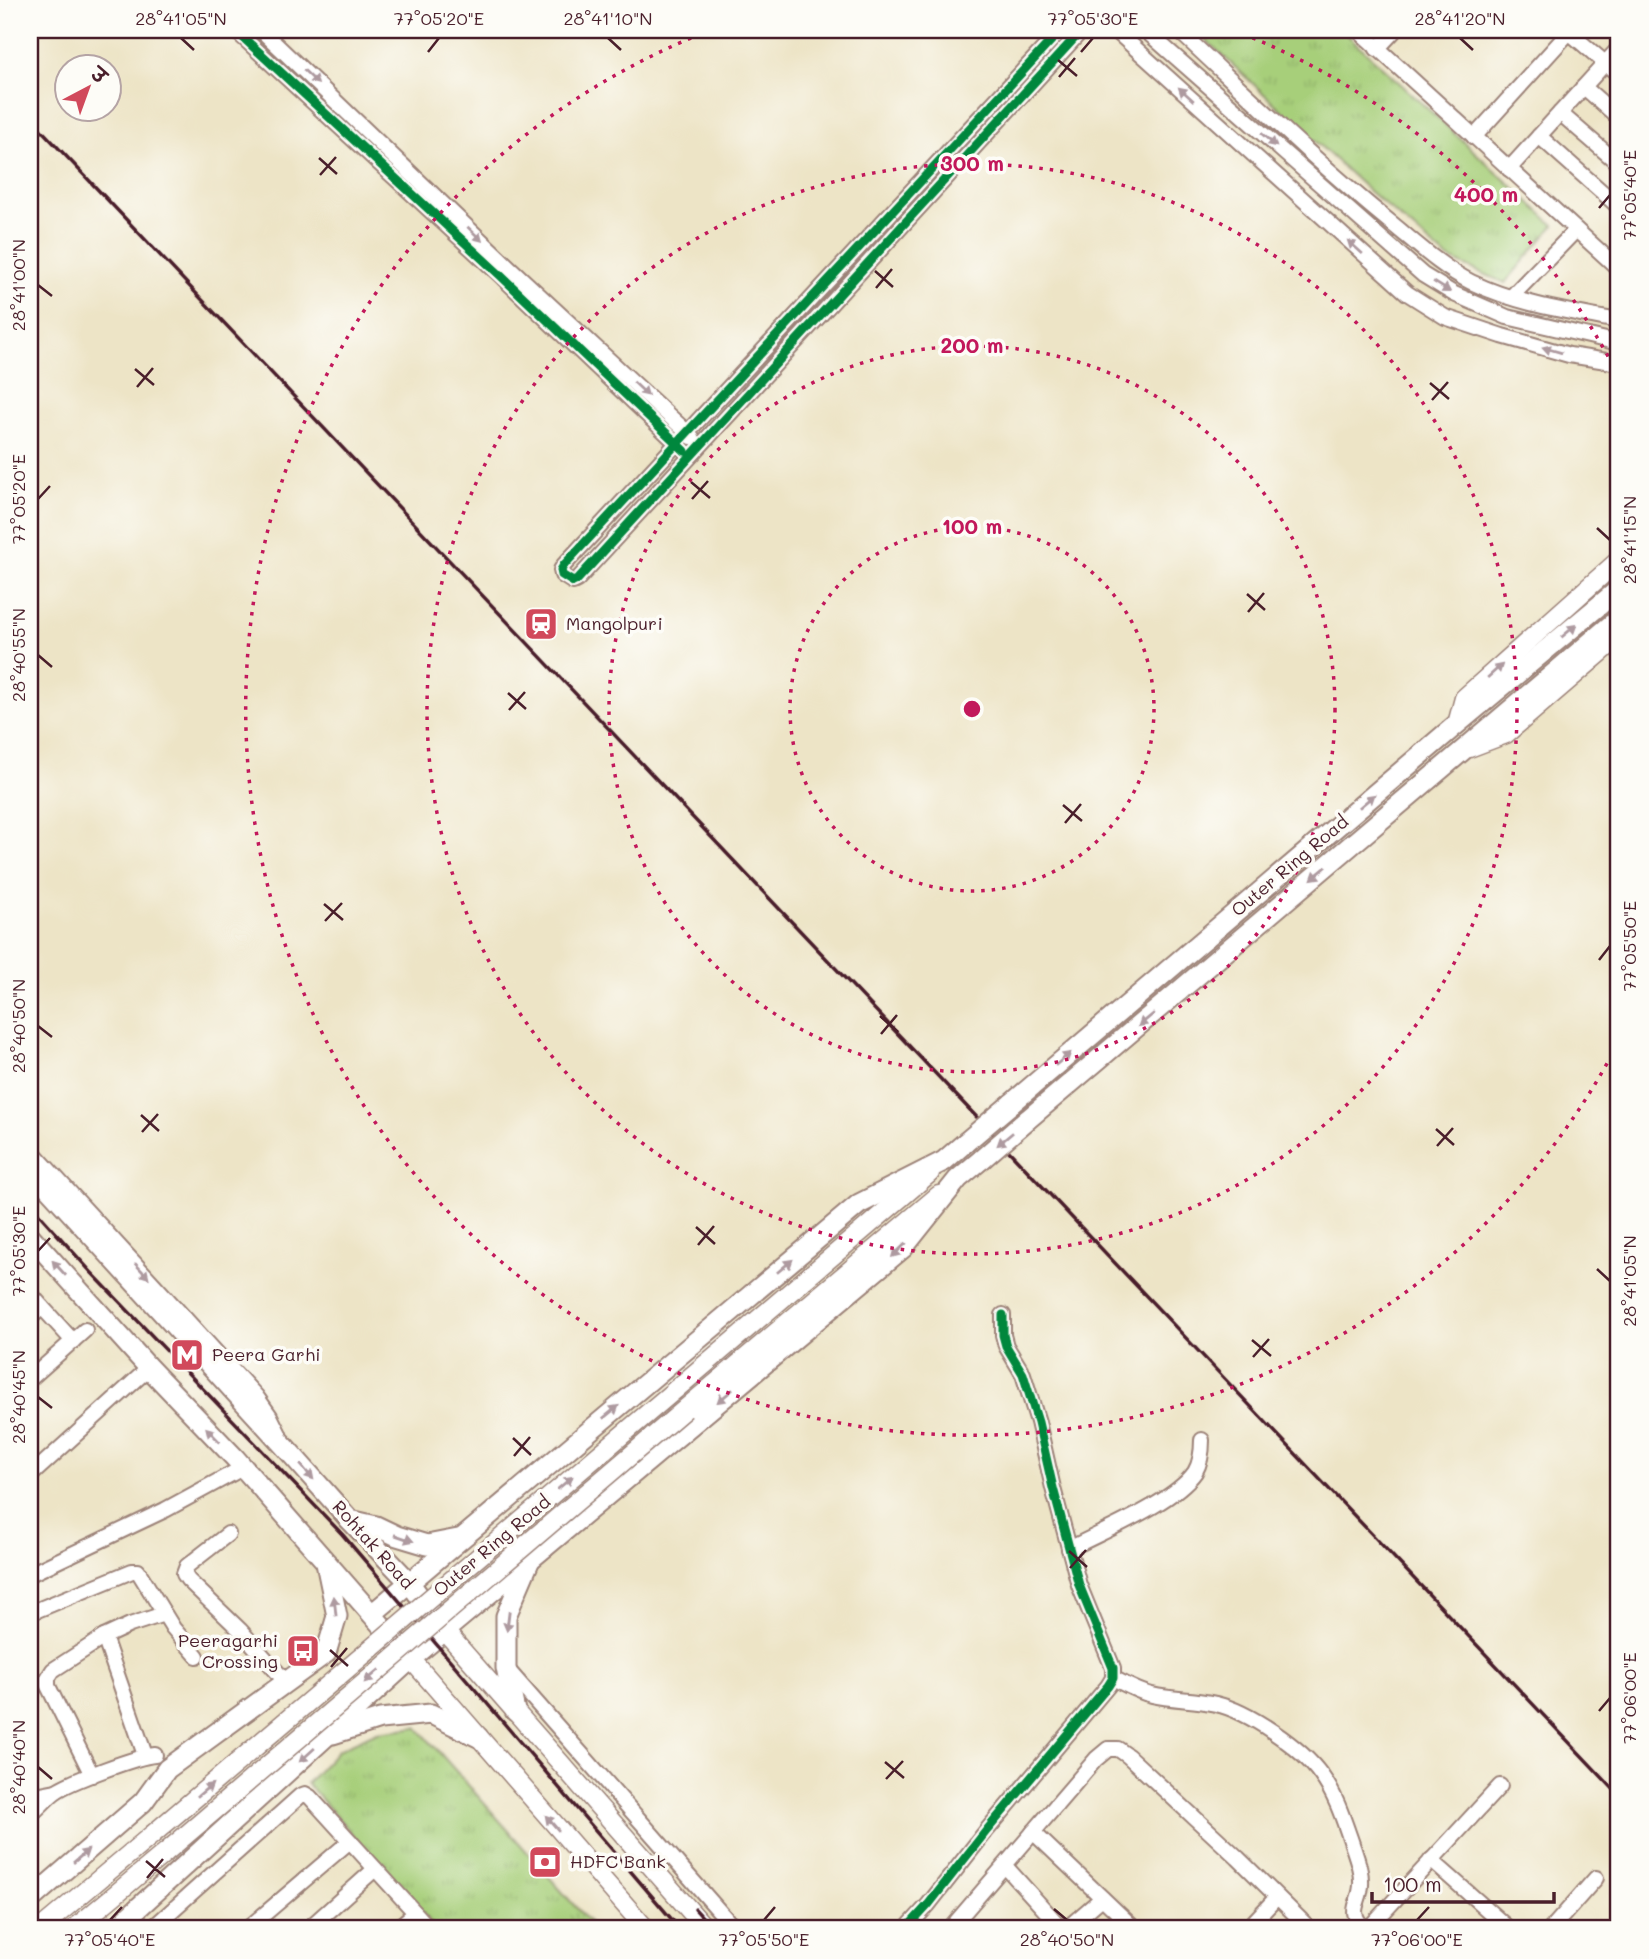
<svg xmlns="http://www.w3.org/2000/svg" width="1649" height="1959" font-family="Mali,'Playpen Sans Deva',sans-serif">
<defs>
<pattern id="park-tufts" width="24" height="20" patternUnits="userSpaceOnUse" patternTransform="scale(1.75)"><rect width="24" height="20" fill="#a7cf7a"/><path d="M3 7l-1-3M5 7V3M7 7l1-3M15 17l-1-3M17 17v-4M19 17l1-3" fill="none" stroke="#91b16a"/></pattern>
</defs>
<rect width="100%" height="100%" fill="#fdfcf7"/>
<filter id="ink" filterUnits="userSpaceOnUse"><feTurbulence type="fractalNoise" baseFrequency=".0143" numOctaves="2"/><feDisplacementMap in="SourceGraphic" scale="14" xChannelSelector="R" yChannelSelector="G"/><feConvolveMatrix kernelMatrix="1 2 1 2 8 2 1 2 1" color-interpolation-filters="sRGB"/></filter>
<filter id="wash" filterUnits="userSpaceOnUse"><feTurbulence type="fractalNoise" baseFrequency=".00686" numOctaves="4" result="noise"/><feDisplacementMap in="SourceGraphic" scale="28" xChannelSelector="R" yChannelSelector="G"/><feGaussianBlur stdDeviation="1.57" result="paint"/><feColorMatrix in="noise" values="0 0 0 0 0 0 0 0 0 0 0 0 0 0 0 0 0 1.4 0 .05"/><feComposite in="paint" operator="in"/></filter>
<g filter="url(#wash)">
<rect width="100%" height="100%" fill="#ede4c6"/>
<g fill="url(#park-tufts)" stroke="#787752" stroke-width="2">
<polygon points="1195,30 1342,30 1554,225 1505,283 1447,258 1369,191"/>
<polygon points="417,1727 595,1929 436,1929 307,1783 338,1750 377,1732"/>
</g>
</g>
<g filter="url(#ink)">
<g fill="none" stroke-linecap="round" stroke-linejoin="round">
<defs>
<g id="minor">
<polyline points="235,30 500,275 684,450"/>
<polyline points="261,30 509,267 692,437"/>
<polyline points="1061,30 564,565 561,570 562,575 573,582 577,580 1082,30"/>
<polyline points="1115,30 1407,293 1445,317 1502,336 1569,355 1619,363"/>
<polyline points="1145,30 1423,275 1454,294 1507,317 1619,343"/>
<path d="M 1178,30 C 1248,95 1316,162 1390,222 C 1416,243 1441,267 1471,282 C 1517,304 1570,312 1619,321"/>
<polyline points="1358,30 1619,269"/>
<polyline points="1618,30 1619,31"/>
<polyline points="1569,32 1619,75"/>
<polyline points="1377,49 1395,30"/>
<polyline points="1584,87 1619,118"/>
<polyline points="1560,113 1619,164"/>
<polyline points="1539,136 1619,207"/>
<polyline points="1474,137 1571,30"/>
<polyline points="1509,169 1619,48"/>
<polyline points="1511,297 1576,230"/>
<polyline points="30,1149 256,1396 270,1416 279,1434"/>
<polyline points="30,1293 42,1307 30,1318"/>
<polyline points="42,1307 73,1341"/>
<polyline points="30,1379 85,1330"/>
<polyline points="30,1476 149,1368"/>
<polyline points="228,1534 187,1566 184,1574 188,1580 240,1630 286,1682"/>
<path d="M 1069,1549 C 1103,1531 1173,1503 1195,1472 C 1201,1462 1202,1452 1202,1440"/>
<polyline points="30,1574 165,1510 244,1467"/>
<polyline points="30,1613 132,1571 138,1571 173,1628 197,1656"/>
<polyline points="104,1637 145,1755"/>
<polyline points="507,1669 735,1929"/>
<path d="M 1113,1678 C 1125,1684 1138,1692 1152,1695 C 1173,1700 1195,1699 1216,1704 C 1248,1711 1302,1748 1321,1775 C 1336,1795 1344,1821 1352,1844 C 1356,1856 1361,1868 1361,1880 C 1363,1903 1344,1909 1365,1929"/>
<polyline points="30,1691 33,1689"/>
<polyline points="92,1775 48,1686 48,1678 53,1670 104,1637 130,1625 164,1614"/>
<polyline points="30,1796 56,1791"/>
<path d="M 30,1815 C 39,1808 46,1799 55,1792 C 68,1782 138,1756 155,1755"/>
<polyline points="1033,1832 1135,1929"/>
<polyline points="1431,1860 1509,1929"/>
<polyline points="1005,1866 1062,1929"/>
<polyline points="156,1929 158,1923 300,1796 305,1794 310,1797 430,1929"/>
<polyline points="247,1929 350,1841"/>
<polyline points="308,1929 375,1869"/>
<polyline points="396,1929 415,1913"/>
<polyline points="906,1929 928,1905 987,1830 1108,1686 1113,1678 1113,1668 1079,1585 1053,1488 1038,1422 1023,1374 1006,1346 1003,1335 1003,1315"/>
<polyline points="950,1929 1096,1759 1108,1749 1118,1749 1128,1756 1238,1858 1310,1929"/>
<polyline points="1066,1929 1102,1898"/>
<polyline points="1247,1929 1277,1897"/>
<polyline points="1368,1929 1500,1786"/>
<polyline points="1551,1929 1596,1878"/>
</g>
<g id="major">
<polyline points="1457,724 1464,698 1619,560"/>
<polyline points="1469,748 1506,734 1619,637"/>
<polyline points="675,1390 930,1173"/>
<polyline points="685,1409 939,1195"/>
<polyline points="444,1630 706,1929"/>
<polyline points="411,1659 646,1929"/>
<polyline points="40,1929 153,1834"/>
<polyline points="74,1929 166,1852"/>
</g>
<g id="highway">
<polyline points="1011,1104 1457,724 1619,589"/>
<polyline points="1027,1120 1619,618"/>
<polyline points="30,1168 286,1448 349,1519 409,1582 444,1630"/>
<polyline points="30,1236 149,1368 235,1458 411,1659"/>
<polyline points="350,1520 376,1526 397,1536 427,1545 458,1539"/>
<polyline points="372,1614 859,1204 944,1161 966,1142"/>
<polyline points="515,1711 506,1668 506,1616 529,1562"/>
<polyline points="333,1734 380,1719 431,1714 478,1737"/>
<polyline points="30,1900 143,1802 167,1769 326,1653 337,1616 326,1563"/>
<polyline points="115,1929 411,1659 903,1248 958,1179 982,1159"/>
</g>
</defs>
<use href="#minor" stroke="#9c8278" stroke-width="18"/>
<use href="#major" stroke="#9c8278" stroke-width="21"/>
<use href="#highway" stroke="#9c8278" stroke-width="23"/>
<use href="#minor" stroke="#fff" stroke-width="14"/>
<use href="#major" stroke="#fff" stroke-width="18"/>
<use href="#highway" stroke="#fff" stroke-width="19"/>
<g stroke="#4a1f2b" stroke-width="3.5">
<polyline points="30,118 1619,1795"/>
<polyline points="30,1204 91,1272 342,1534 680,1929"/>
<polyline points="695,1909 713,1929"/>
</g>
<defs>
<g id="major-bridge">
<polyline points="153,1834 675,1390"/>
<polyline points="166,1852 685,1409"/>
</g>
<g id="highway-bridge">
<polyline points="966,1142 1011,1104"/>
<polyline points="982,1159 1027,1120"/>
</g>
</defs>
<use href="#major-bridge" stroke="#9c8278" stroke-width="21" stroke-linecap="butt"/>
<use href="#highway-bridge" stroke="#9c8278" stroke-width="23" stroke-linecap="butt"/>
<use href="#major-bridge" stroke="#fff" stroke-width="18"/>
<use href="#highway-bridge" stroke="#fff" stroke-width="19"/>
<defs>
<g id="cycleway">
<polyline points="235,30 500,275 685,451"/>
<polyline points="1061,30 564,565 561,570 562,575 573,582 577,580 1082,30"/>
<polyline points="906,1929 928,1905 987,1830 1108,1686 1113,1678 1113,1668 1079,1585 1053,1488 1038,1422 1023,1374 1006,1346 1003,1335 1003,1315"/>
</g>
</defs>
<use href="#cycleway" stroke="#fdfcf7" stroke-width="13"/>
<use href="#cycleway" stroke="#00873e" stroke-width="9"/>
</g>
<defs><path id="oneway-solid" d="M-6-.8H1V-3.2L6.5 0L1 3.2V.8H-6Z" transform="scale(1.75)"/></defs>
<g fill="#ae9aa0">
<use href="#oneway-solid" transform="translate(311 77) rotate(44)"/>
<use href="#oneway-solid" transform="translate(1186 94) rotate(-138)"/>
<use href="#oneway-solid" transform="translate(1269 140) rotate(41)"/>
<use href="#oneway-solid" transform="translate(475 234) rotate(44)"/>
<use href="#oneway-solid" transform="translate(1355 247) rotate(-138)"/>
<use href="#oneway-solid" transform="translate(1442 287) rotate(32)"/>
<use href="#oneway-solid" transform="translate(1552 350) rotate(-164)"/>
<use href="#oneway-solid" transform="translate(641 389) rotate(43)"/>
<use href="#oneway-solid" transform="translate(1569 631) rotate(-40)"/>
<use href="#oneway-solid" transform="translate(1495 671) rotate(-42)"/>
<use href="#oneway-solid" transform="translate(1367 801) rotate(-40)"/>
<use href="#oneway-solid" transform="translate(1319 873) rotate(140)"/>
<use href="#oneway-solid" transform="translate(1146 1020) rotate(140)"/>
<use href="#oneway-solid" transform="translate(1063 1059) rotate(-40)"/>
<use href="#oneway-solid" transform="translate(1005 1139) rotate(140)"/>
<use href="#oneway-solid" transform="translate(899 1250) rotate(136)"/>
<use href="#oneway-solid" transform="translate(785 1266) rotate(-40)"/>
<use href="#oneway-solid" transform="translate(59 1268) rotate(-132)"/>
<use href="#oneway-solid" transform="translate(142 1271) rotate(47)"/>
<use href="#oneway-solid" transform="translate(725 1396) rotate(140)"/>
<use href="#oneway-solid" transform="translate(611 1412) rotate(-39)"/>
<use href="#oneway-solid" transform="translate(213 1435) rotate(-134)"/>
<use href="#oneway-solid" transform="translate(307 1472) rotate(49)"/>
<use href="#oneway-solid" transform="translate(565 1483) rotate(-40)"/>
<use href="#oneway-solid" transform="translate(404 1538) rotate(19)"/>
<use href="#oneway-solid" transform="translate(335 1606) rotate(-96)"/>
<use href="#oneway-solid" transform="translate(508 1621) rotate(97)"/>
<use href="#oneway-solid" transform="translate(372 1676) rotate(139)"/>
<use href="#oneway-solid" transform="translate(307 1755) rotate(138)"/>
<use href="#oneway-solid" transform="translate(205 1790) rotate(-40)"/>
<use href="#oneway-solid" transform="translate(552 1823) rotate(-131)"/>
<use href="#oneway-solid" transform="translate(81 1856) rotate(-41)"/>
</g>
</g>
<path fill="none" stroke="#4a1f2b" stroke-width="2.5" d="M 181,38 L 194,50M 608,38 L 621,50M 1460,38 L 1473,50M 428,52 L 439,38M 1081,52 L 1093,38M 1058,60 L 1077,76M 1059,77 L 1075,58M 319,158 L 337,174M 320,175 L 336,157M 1599,208 L 1610,195M 875,271 L 893,287M 38,285 L 52,296M 876,288 L 892,269M 135,369 L 154,385M 1430,383 L 1449,399M 137,387 L 153,368M 1432,400 L 1448,382M 691,482 L 710,498M 38,499 L 50,486M 692,499 L 708,481M 1597,528 L 1610,540M 1247,594 L 1265,610M 1248,612 L 1264,593M 38,655 L 52,667M 508,693 L 526,709M 509,710 L 525,692M 1063,805 L 1082,821M 1065,823 L 1081,804M 324,904 L 343,920M 325,921 L 342,903M 1599,960 L 1610,946M 880,1016 L 898,1032M 38,1026 L 52,1037M 881,1034 L 897,1015M 141,1115 L 159,1131M 1436,1129 L 1454,1145M 142,1132 L 158,1114M 1437,1146 L 1453,1128M 696,1227 L 715,1244M 698,1245 L 714,1226M 38,1251 L 50,1238M 1597,1269 L 1610,1281M 1252,1340 L 1271,1356M 1253,1357 L 1269,1339M 38,1397 L 52,1408M 513,1438 L 531,1455M 514,1456 L 530,1437M 1069,1551 L 1087,1567M 1070,1568 L 1086,1550M 330,1650 L 348,1666M 331,1667 L 347,1648M 1599,1711 L 1610,1698M 885,1762 L 904,1778M 38,1767 L 52,1779M 886,1779 L 903,1761M 146,1861 L 165,1877M 147,1878 L 163,1859M 1054,1909 L 1067,1920M 110,1920 L 122,1907M 764,1920 L 775,1907M 1417,1920 L 1429,1907"/>
<g fill="none" stroke="#c2185b" stroke-width="3.5" stroke-dasharray="3.5 7">
<circle cx="972" cy="709" r="182"/>
<circle cx="972" cy="709" r="363"/>
<circle cx="972" cy="709" r="545"/>
<path d="M1617 1045A727 727 0 1 1 711 30M1233 30A727 727 0 0 1 1617 373"/>
</g>
<defs>
<symbol id="station-square" viewBox="-11 -11 22 22"><rect x="-9" y="-9" width="18" height="18" rx="4" fill="#d1495b" stroke="#fdfcf7"/><path d="M-3-6H3Q5-6 5-4V2Q5 4 3 4L4.5 6H3L1.5 4h-3L-3 6H-4.5L-3 4Q-5 4-5 2V-4Q-5-6-3-6ZM-3.5-4v3h7v-3ZM-3.5 1v1.5H-2V1ZM2 1v1.5H3.5V1Z" fill="#fff"/></symbol>
<symbol id="metro-square" viewBox="-11 -11 22 22"><rect x="-9" y="-9" width="18" height="18" rx="4" fill="#d1495b" stroke="#fdfcf7"/><path d="M-5.5 5V-5H-3L0 0L3-5H5.5V5H3V-.5L0 4L-3-.5V5Z" fill="#fff"/></symbol>
<symbol id="bus-square" viewBox="-11 -11 22 22"><rect x="-9" y="-9" width="18" height="18" rx="4" fill="#d1495b" stroke="#fdfcf7"/><path d="M-5-6H5V4H4V6H2V4H-2V6H-4V4H-5ZM-3.5-4V0h7V-4ZM-3.5 1.2v1.5H-2V1.2ZM2 1.2v1.5H3.5V1.2Z" fill="#fff"/></symbol>
<symbol id="bank-square" viewBox="-11 -11 22 22"><rect x="-9" y="-9" width="18" height="18" rx="4" fill="#d1495b" stroke="#fdfcf7"/><path d="M-6-4H6V4H-6ZM0-2.3a2.3 2.3 0 1 0 0 4.6a2.3 2.3 0 1 0 0-4.6Z" fill="#fff"/></symbol>
</defs>
<g fill-rule="evenodd">
<use href="#station-square" x="522" y="605" width="38" height="38"/>
<use href="#metro-square" x="168" y="1336" width="38" height="38"/>
<use href="#bus-square" x="284" y="1632" width="38" height="38"/>
<use href="#bank-square" x="526" y="1843" width="38" height="38"/>
</g>
<g text-anchor="middle" stroke-width="7" stroke-linejoin="round" paint-order="stroke">
<g font-size="18" fill="#4a1f2b" stroke="#fdfcf7" text-anchor="start">
<text x="566" y="630">Mangolpuri</text>
<text x="212" y="1361">Peera Garhi</text>
<text x="278" y="1647" text-anchor="end">Peeragarhi<tspan x="278" dy="21">Crossing</tspan></text>
<text x="570" y="1868">HDFC Bank</text>
</g>
<g font-size="18" fill="#4a1f2b" stroke="#fdfcf7">
<text transform="translate(1290 866) rotate(-40)" y="6">Outer Ring Road</text>
<text transform="translate(373 1545) rotate(48)" y="6">Rohtak Road</text>
<text transform="translate(492 1546) rotate(-40)" y="6">Outer Ring Road</text>
</g>
</g>
<circle cx="972" cy="709" r="10" fill="#c2185b" stroke="#fdfcf7" stroke-width="3.5"/>
<g font-size="21" text-anchor="middle" font-weight="bold" fill="#c2185b" stroke="#fdfcf7" stroke-width="7" stroke-linejoin="round" paint-order="stroke">
<text x="972" y="171">300 m</text>
<text x="1486" y="202">400 m</text>
<text x="972" y="353">200 m</text>
<text x="972" y="534">100 m</text>
</g>
<rect width="1649" height="1959" fill="none" stroke="#fdfcf7" stroke-width="77"/>
<g transform="translate(88 88) rotate(41)"><circle r="33" fill="#fdfcf7" stroke="#b5a4a5" stroke-width="2"/>
<path d="M0-5L12 26L0 18L-12 26Z" fill="#d1495b"/>
<text y="-10" font-size="19" font-weight="bold" text-anchor="middle" fill="#4a1f2b">उ</text>
</g>
<path d="M1372 1892v10h182v-10" fill="none" stroke="#4a1f2b" stroke-width="3.5"/>
<text x="1383" y="1892" font-size="21" fill="#4a1f2b" stroke="#fdfcf7" stroke-width="5" paint-order="stroke">100 m</text>
<rect x="38" y="38" width="1572" height="1882" fill="none" stroke="#4a1f2b" stroke-width="2.5"/>
<g font-size="18" text-anchor="middle" fill="#4a1f2b">
<text x="181" y="25">28°41'05"N</text>
<text x="439" y="25">77°05'20"E</text>
<text x="608" y="25">28°41'10"N</text>
<text x="1093" y="25">77°05'30"E</text>
<text x="1460" y="25">28°41'20"N</text>
<text transform="translate(1630 195) rotate(-90)" y="6">77°05'40"E</text>
<text transform="translate(19 285) rotate(-90)" y="6">28°41'00"N</text>
<text transform="translate(19 499) rotate(-90)" y="6">77°05'20"E</text>
<text transform="translate(1630 540) rotate(-90)" y="6">28°41'15"N</text>
<text transform="translate(19 655) rotate(-90)" y="6">28°40'55"N</text>
<text transform="translate(1630 946) rotate(-90)" y="6">77°05'50"E</text>
<text transform="translate(19 1026) rotate(-90)" y="6">28°40'50"N</text>
<text transform="translate(19 1251) rotate(-90)" y="6">77°05'30"E</text>
<text transform="translate(1630 1281) rotate(-90)" y="6">28°41'05"N</text>
<text transform="translate(19 1397) rotate(-90)" y="6">28°40'45"N</text>
<text transform="translate(1630 1698) rotate(-90)" y="6">77°06'00"E</text>
<text transform="translate(19 1767) rotate(-90)" y="6">28°40'40"N</text>
<text x="110" y="1946">77°05'40"E</text>
<text x="764" y="1946">77°05'50"E</text>
<text x="1067" y="1946">28°40'50"N</text>
<text x="1417" y="1946">77°06'00"E</text>
</g>
</svg>
